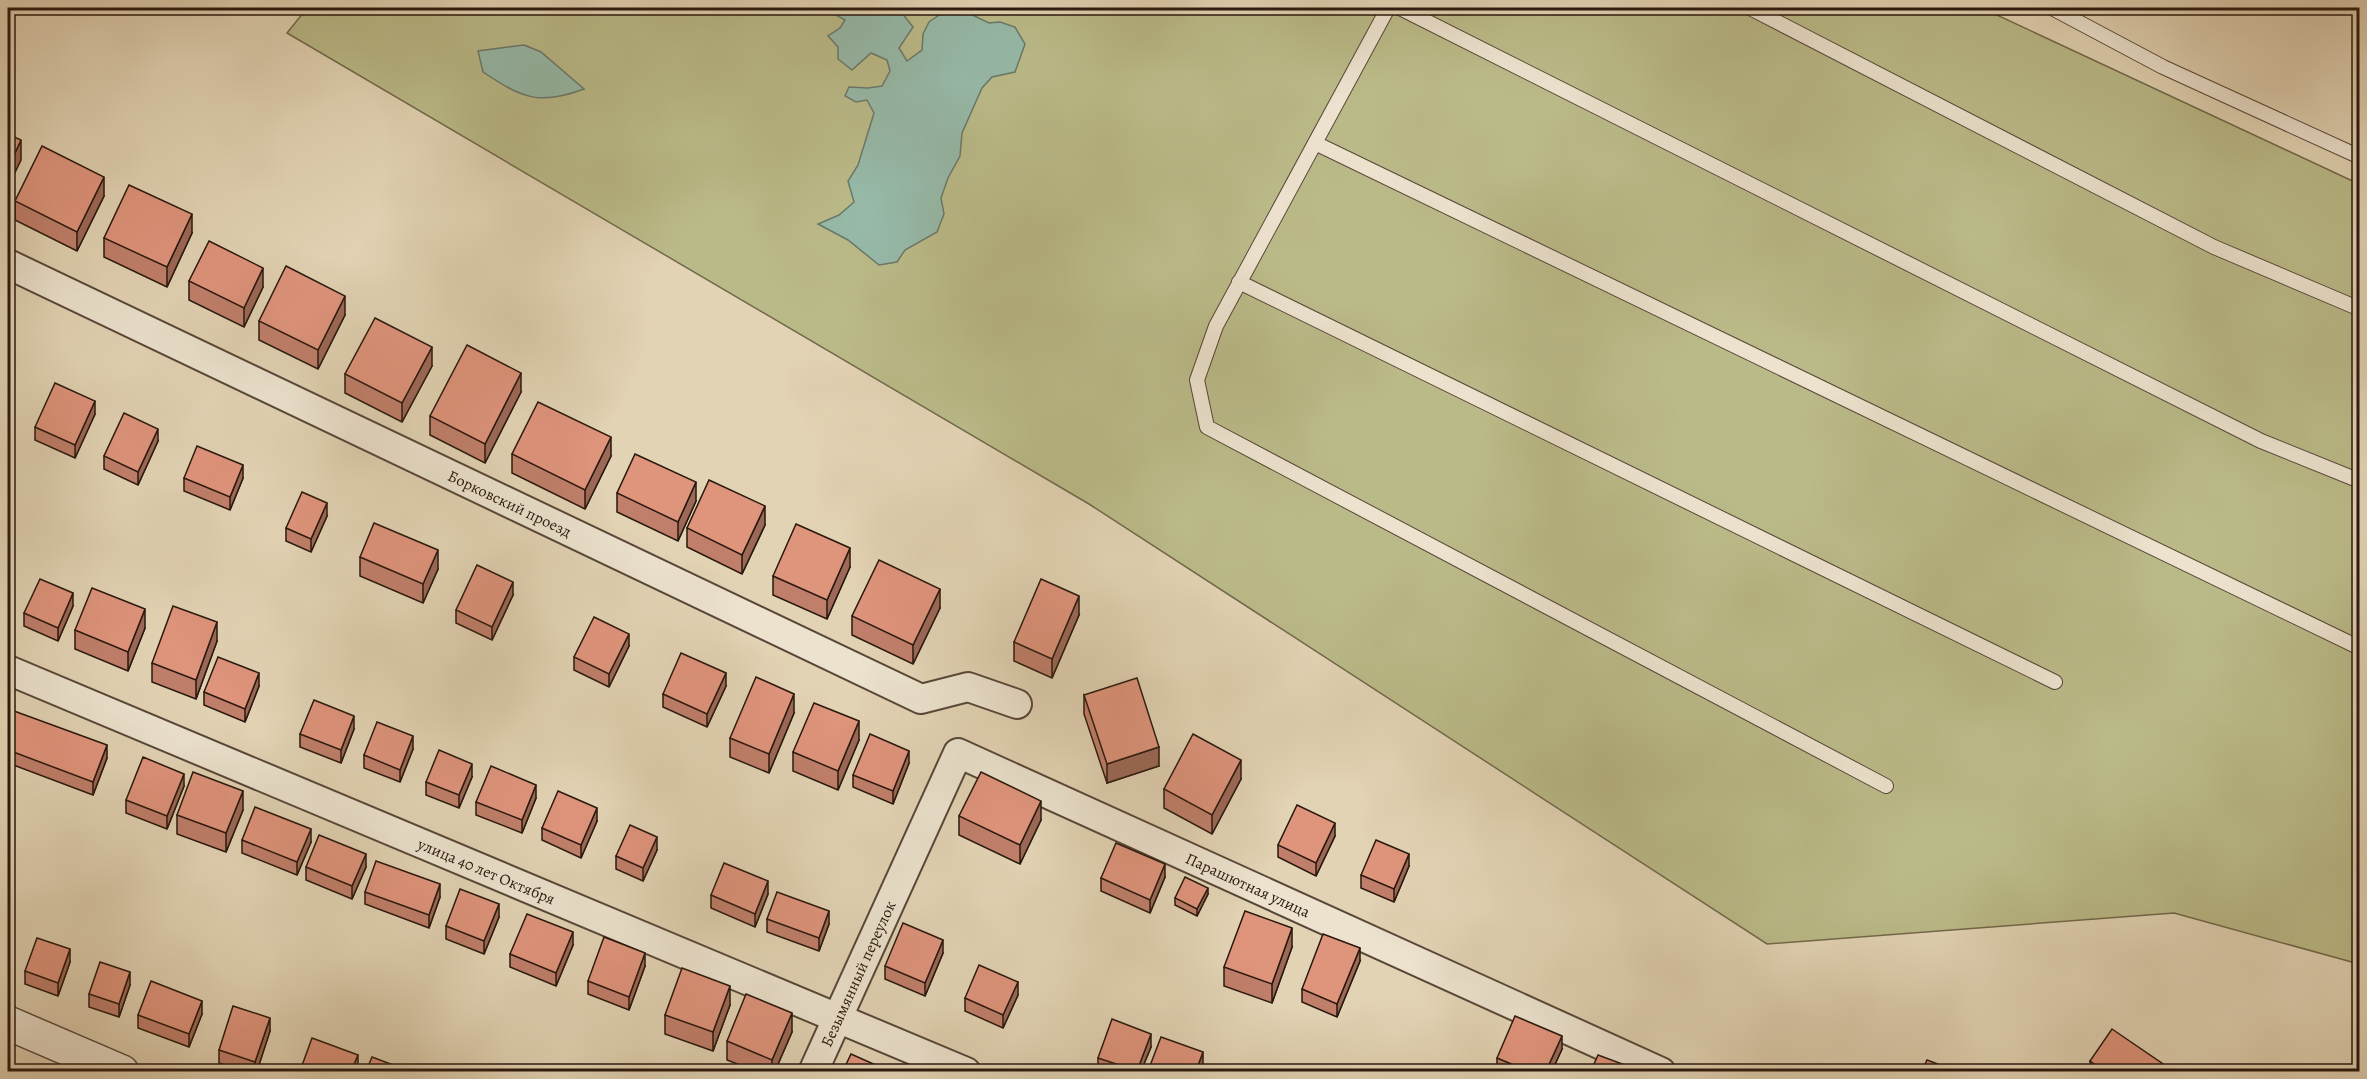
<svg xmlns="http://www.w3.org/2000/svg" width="2367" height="1079" font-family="Alegreya,serif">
<rect width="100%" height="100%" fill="#e2d3b4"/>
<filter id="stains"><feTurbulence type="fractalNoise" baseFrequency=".00333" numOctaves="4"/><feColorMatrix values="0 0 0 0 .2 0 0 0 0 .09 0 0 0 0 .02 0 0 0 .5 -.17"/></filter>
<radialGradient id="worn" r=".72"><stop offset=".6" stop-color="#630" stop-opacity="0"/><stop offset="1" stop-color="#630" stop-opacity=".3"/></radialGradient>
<polygon fill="#baba88" stroke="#72694b" stroke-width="1.5" points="307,8 1982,8 2359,184 2359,964 2174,913 1767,944 1089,504 287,33"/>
<g fill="#96b9a8" stroke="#6b796a" stroke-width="1.5">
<polygon points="830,8 898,8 913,27 899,48 907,61 922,50 923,34 929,22 948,9 964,11 989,23 1000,22 1015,27 1025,44 1015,72 992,77 982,88 962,133 960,156 948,178 941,198 944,214 937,232 905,250 897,262 879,265 848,240 818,224 839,215 854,202 848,181 858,165 874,113 867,100 856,102 845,96 849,87 868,88 882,86 890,71 887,60 871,53 852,70 838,59 838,47 828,36 840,28 845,20 829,11"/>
<path d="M 524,45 L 541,52 L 584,89 C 539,106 522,98 483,72 L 478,51 Z"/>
</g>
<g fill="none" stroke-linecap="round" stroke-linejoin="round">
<defs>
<g id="service">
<polyline points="1388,8 1216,326 1197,380 1207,427 1886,786"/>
<polyline points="1400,8 2261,441 2360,481"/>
<polyline points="1750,8 2214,247 2360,309"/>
<polyline points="2052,8 2163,67 2360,157"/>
<polyline points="1315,143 2360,648"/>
<polyline points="1239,282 2055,682"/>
</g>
<g id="minor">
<path id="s1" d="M 8,264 L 921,699 L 968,687 L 1017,704"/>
<path id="s2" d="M 8,670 L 966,1072"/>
<path id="s3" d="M 813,1072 L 958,753 L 1661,1072"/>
</g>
<polyline id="tertiary" points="8,1023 122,1072"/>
</defs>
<use href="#service" stroke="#584738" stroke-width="16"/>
<use href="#minor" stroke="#584738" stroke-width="32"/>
<use href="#tertiary" stroke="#584738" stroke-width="36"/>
<use href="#service" stroke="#ece2ce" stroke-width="14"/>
<use href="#minor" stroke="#ece2ce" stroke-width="28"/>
<use href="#tertiary" stroke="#ece2ce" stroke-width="33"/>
</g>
<g fill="#c07f6b" stroke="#2a180e" stroke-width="1.5">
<polygon points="104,196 77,251 15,220 15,201"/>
<polygon points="192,233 167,287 104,257 104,238"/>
<polygon points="189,281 263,287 244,327 189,300"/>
<polygon points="345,315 318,369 259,340 259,321"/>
<polygon points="432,366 402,422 345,393 345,374"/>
<polygon points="521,392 485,463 430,435 430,416"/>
<polygon points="95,414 75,458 35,440 35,427"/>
<polygon points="158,441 138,485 104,469 104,456"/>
<polygon points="512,454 611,456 585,509 512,473"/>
<polygon points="184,478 243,478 230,510 184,491"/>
<polygon points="617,493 696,501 678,541 617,512"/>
<polygon points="327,516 311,552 286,541 286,528"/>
<polygon points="765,525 742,574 687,547 687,528"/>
<polygon points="360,557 438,569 423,603 360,576"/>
<polygon points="850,567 827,619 773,595 773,576"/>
<polygon points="513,595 492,640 456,623 456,610"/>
<polygon points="73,606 58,641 24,626 24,613"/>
<polygon points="940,608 913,664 852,635 852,616"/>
<polygon points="1079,615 1052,678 1014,661 1014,642"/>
<polygon points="145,628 128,671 75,649 75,630"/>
<polygon points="217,641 196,699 152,682 152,663"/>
<polygon points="629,646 609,687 574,670 574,657"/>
<polygon points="259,686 245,722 204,705 204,692"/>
<polygon points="726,686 707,727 663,707 663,694"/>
<polygon points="1084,695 1159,766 1107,783 1084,714"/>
<polygon points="794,713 769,773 730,757 730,738"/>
<polygon points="8,727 107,758 93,795 8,763"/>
<polygon points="354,729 341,763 300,747 300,734"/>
<polygon points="859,740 838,790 793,771 793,752"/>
<polygon points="413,749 400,782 364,768 364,755"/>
<polygon points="909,763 893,804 853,787 853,775"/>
<polygon points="472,777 459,808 426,795 426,782"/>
<polygon points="1241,779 1212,834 1164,808 1164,789"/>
<polygon points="184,786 167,829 126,813 126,800"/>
<polygon points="536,798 522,833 476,815 476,802"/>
<polygon points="243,810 226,852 177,834 177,815"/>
<polygon points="959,816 1041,820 1020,864 959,835"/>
<polygon points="597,821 581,858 542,840 542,828"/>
<polygon points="1335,836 1316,876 1278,857 1278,845"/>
<polygon points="242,840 311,842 297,875 242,853"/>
<polygon points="657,850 643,881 616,869 616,856"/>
<polygon points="1409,866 1394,902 1361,888 1361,875"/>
<polygon points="306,867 366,867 352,899 306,880"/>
<polygon points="1165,877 1150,913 1101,891 1101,878"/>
<polygon points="365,892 440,897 429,928 365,904"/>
<polygon points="768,894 755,927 711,908 711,895"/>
<polygon points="1208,894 1197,916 1175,905 1175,898"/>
<polygon points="499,917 484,954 446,939 446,926"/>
<polygon points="767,919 829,924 819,951 767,932"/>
<polygon points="573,945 556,986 510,967 510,954"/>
<polygon points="1292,947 1272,1003 1224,986 1224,967"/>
<polygon points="943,953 925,996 885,979 885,966"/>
<polygon points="1360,961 1337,1017 1302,1002 1302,989"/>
<polygon points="70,962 58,996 25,984 25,971"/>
<polygon points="645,966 629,1010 588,994 588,981"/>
<polygon points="130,985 119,1017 89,1007 89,994"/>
<polygon points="1018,995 1003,1028 965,1011 965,998"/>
<polygon points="730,1005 713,1051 665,1034 665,1015"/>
<polygon points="202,1014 189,1047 138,1028 138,1015"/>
<polygon points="270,1031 257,1071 244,1071 219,1063 219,1050"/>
<polygon points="792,1032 775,1071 755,1071 727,1060 727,1041"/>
<polygon points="1151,1047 1141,1071 1101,1071 1098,1070 1098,1058"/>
<polygon points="1562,1049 1552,1071 1497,1071 1497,1058"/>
<polygon points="2090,1061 2166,1071 2090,1071"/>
</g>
<g fill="#9c6857" stroke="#2a180e" stroke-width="1.5">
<polygon points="21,140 21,160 8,187 8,168"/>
<polygon points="104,177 104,196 77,251 77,232"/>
<polygon points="192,214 192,233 167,287 167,267"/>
<polygon points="263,268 263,287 244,327 244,308"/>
<polygon points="345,296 345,315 318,369 318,350"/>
<polygon points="432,347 432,366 402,422 402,403"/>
<polygon points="521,373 521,392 485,463 485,444"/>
<polygon points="95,401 95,414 75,458 75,445"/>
<polygon points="158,429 158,441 138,485 138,472"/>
<polygon points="611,437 611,456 585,509 585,490"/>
<polygon points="243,465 243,478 230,510 230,497"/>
<polygon points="696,482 696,501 678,541 678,522"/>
<polygon points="327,503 327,516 311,552 311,539"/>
<polygon points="765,506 765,525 742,574 742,555"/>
<polygon points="850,548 850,567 827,619 827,600"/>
<polygon points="438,550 438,569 423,603 423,584"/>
<polygon points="513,582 513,595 492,640 492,627"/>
<polygon points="940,589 940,608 913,664 913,645"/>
<polygon points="73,593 73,606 58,641 58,628"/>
<polygon points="1079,596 1079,615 1052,678 1052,659"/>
<polygon points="145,609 145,628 128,671 128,652"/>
<polygon points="217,622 217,641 196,699 196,680"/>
<polygon points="629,634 629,646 609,687 609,674"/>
<polygon points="259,673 259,686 245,722 245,709"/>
<polygon points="726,673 726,686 707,727 707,714"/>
<polygon points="794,694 794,713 769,773 769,754"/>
<polygon points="354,716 354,729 341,763 341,750"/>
<polygon points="859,721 859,740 838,790 838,771"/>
<polygon points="413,736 413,749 400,782 400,770"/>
<polygon points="107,745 107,758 93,795 93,782"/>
<polygon points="1159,747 1159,766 1107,783 1107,764"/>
<polygon points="909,751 909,763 893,804 893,791"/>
<polygon points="1241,760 1241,779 1212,834 1212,815"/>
<polygon points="472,764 472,777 459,808 459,795"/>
<polygon points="184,774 184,786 167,829 167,816"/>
<polygon points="536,785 536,798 522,833 522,820"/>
<polygon points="243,791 243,810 226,852 226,833"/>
<polygon points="1041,801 1041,820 1020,864 1020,845"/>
<polygon points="597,808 597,821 581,858 581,845"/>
<polygon points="1335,823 1335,836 1316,876 1316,863"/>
<polygon points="311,829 311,842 297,875 297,862"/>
<polygon points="657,837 657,850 643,881 643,868"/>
<polygon points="366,854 366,867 352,899 352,886"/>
<polygon points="1409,854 1409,866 1394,902 1394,889"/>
<polygon points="1165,864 1165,877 1150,913 1150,900"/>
<polygon points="768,881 768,894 755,927 755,914"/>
<polygon points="440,884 440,897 429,928 429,915"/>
<polygon points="1208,888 1208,894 1197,916 1197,909"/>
<polygon points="499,904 499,917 484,954 484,941"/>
<polygon points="829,911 829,924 819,951 819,938"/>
<polygon points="1292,928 1292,947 1272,1003 1272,984"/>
<polygon points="573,932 573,945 556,986 556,973"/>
<polygon points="943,940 943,953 925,996 925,983"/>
<polygon points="1360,948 1360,961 1337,1017 1337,1004"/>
<polygon points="70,949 70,962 58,996 58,983"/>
<polygon points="645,953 645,966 629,1010 629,997"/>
<polygon points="130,972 130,985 119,1017 119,1004"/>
<polygon points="1018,982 1018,995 1003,1028 1003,1015"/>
<polygon points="730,986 730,1005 713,1051 713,1032"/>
<polygon points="202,1001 202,1014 189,1047 189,1034"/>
<polygon points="792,1013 792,1032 775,1071 772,1071 772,1060"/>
<polygon points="270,1018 270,1031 257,1071 255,1071 255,1062"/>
<polygon points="1151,1034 1151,1047 1141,1071 1137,1071"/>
<polygon points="1562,1036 1562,1049 1552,1071 1546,1071"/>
<polygon points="1203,1052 1203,1065 1201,1071 1196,1071"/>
<polygon points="358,1055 358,1068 356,1071 351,1071"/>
<polygon points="10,1058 10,1071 8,1071 8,1063"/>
</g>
<g fill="#df947c" stroke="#2a180e" stroke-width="1.5">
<polygon points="8,134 21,140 8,168"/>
<polygon points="42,146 104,177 77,232 15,201"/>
<polygon points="129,185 192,214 167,267 104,238"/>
<polygon points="209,241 263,268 244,308 189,281"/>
<polygon points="286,266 345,296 318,350 259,321"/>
<polygon points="375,318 432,347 402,403 345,374"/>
<polygon points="467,345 521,373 485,444 430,416"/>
<polygon points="55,383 95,401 75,445 35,427"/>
<polygon points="538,402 611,437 585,490 512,454"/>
<polygon points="124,413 158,429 138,472 104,456"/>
<polygon points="197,446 243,465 230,497 184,478"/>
<polygon points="635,454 696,482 678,522 617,493"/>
<polygon points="709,480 765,506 742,555 687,528"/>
<polygon points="302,492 327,503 311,539 286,528"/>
<polygon points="374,523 438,550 423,584 360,557"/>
<polygon points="796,524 850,548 827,600 773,576"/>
<polygon points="879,560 940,589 913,645 852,616"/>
<polygon points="477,565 513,582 492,627 456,610"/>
<polygon points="40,579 73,593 58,628 24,613"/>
<polygon points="1041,579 1079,596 1052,659 1014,642"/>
<polygon points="92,588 145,609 128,652 75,630"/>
<polygon points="173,606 217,622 196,680 152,663"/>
<polygon points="594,617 629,634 609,674 574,657"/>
<polygon points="681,653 726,673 707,714 663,694"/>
<polygon points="218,657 259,673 245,709 204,692"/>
<polygon points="756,677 794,694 769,754 730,738"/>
<polygon points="1137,678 1159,747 1107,764 1084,695"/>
<polygon points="314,700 354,716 341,750 300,734"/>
<polygon points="814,703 859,721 838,771 793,752"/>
<polygon points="14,711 107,745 93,782 8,750 8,727"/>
<polygon points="377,722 413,736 400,770 364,755"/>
<polygon points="870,734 909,751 893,791 853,775"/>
<polygon points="1193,734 1241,760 1212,815 1164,789"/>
<polygon points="439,750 472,764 459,795 426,782"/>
<polygon points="143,757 184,774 167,816 126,800"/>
<polygon points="491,766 536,785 522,820 476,802"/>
<polygon points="193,772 243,791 226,833 177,815"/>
<polygon points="981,772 1041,801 1020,845 959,816"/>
<polygon points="558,791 597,808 581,845 542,828"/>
<polygon points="1297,805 1335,823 1316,863 1278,845"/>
<polygon points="255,807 311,829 297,862 242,840"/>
<polygon points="630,825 657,837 643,868 616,856"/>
<polygon points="319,835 366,854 352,886 306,867"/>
<polygon points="1376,840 1409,854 1394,889 1361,875"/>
<polygon points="1116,843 1165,864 1150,900 1101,878"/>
<polygon points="376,861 440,884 429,915 365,892"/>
<polygon points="724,863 768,881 755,914 711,895"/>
<polygon points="1185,877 1208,888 1197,909 1175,898"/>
<polygon points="460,889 499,904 484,941 446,926"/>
<polygon points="777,892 829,911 819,938 767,919"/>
<polygon points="1245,911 1292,928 1272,984 1224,967"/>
<polygon points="527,914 573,932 556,973 510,954"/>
<polygon points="903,923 943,940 925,983 885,966"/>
<polygon points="1323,934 1360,948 1337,1004 1302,989"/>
<polygon points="604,937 645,953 629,997 588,981"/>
<polygon points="37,938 70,949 58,983 25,971"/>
<polygon points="100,962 130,972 119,1004 89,994"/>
<polygon points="979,965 1018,982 1003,1015 965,998"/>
<polygon points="682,968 730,986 713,1032 665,1015"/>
<polygon points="151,981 202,1001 189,1034 138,1015"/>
<polygon points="746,994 792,1013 772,1060 727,1041"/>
<polygon points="233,1006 270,1018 255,1062 219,1050"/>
<polygon points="1515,1016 1562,1036 1546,1071 1528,1071 1497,1058"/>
<polygon points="1112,1019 1151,1034 1137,1071 1098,1058"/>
<polygon points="2112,1029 2166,1066 2162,1071 2105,1071 2090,1061"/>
<polygon points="1161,1037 1203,1052 1196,1071 1148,1071"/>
<polygon points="312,1038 358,1055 351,1071 300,1071"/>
<polygon points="851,1054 889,1071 843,1071"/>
<polygon points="1598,1055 1641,1071 1591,1071"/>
<polygon points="372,1057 409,1071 366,1071"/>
<polygon points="1927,1060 1956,1071 1922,1071"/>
</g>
<g text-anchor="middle" stroke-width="5" stroke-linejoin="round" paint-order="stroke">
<g font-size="16" fill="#2a180e" stroke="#ece2ce">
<text dy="6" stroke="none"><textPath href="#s1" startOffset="556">Борковский проезд</textPath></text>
<text dy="6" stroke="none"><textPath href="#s2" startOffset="519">улица 40 лет Октября</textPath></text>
<text dy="6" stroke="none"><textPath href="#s3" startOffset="669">Парашютная улица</textPath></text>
<text dy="6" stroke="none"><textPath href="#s3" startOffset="108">Безымянный переулок</textPath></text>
</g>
</g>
<rect width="2367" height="1079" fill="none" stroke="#e2d3b4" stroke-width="30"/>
<rect x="9" y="9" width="2349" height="1061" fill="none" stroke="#2a180e" stroke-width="3"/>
<rect x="15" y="15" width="2337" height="1049" fill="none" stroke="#2a180e" stroke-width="1.5"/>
<rect width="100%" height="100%" filter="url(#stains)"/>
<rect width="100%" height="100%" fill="url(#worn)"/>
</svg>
